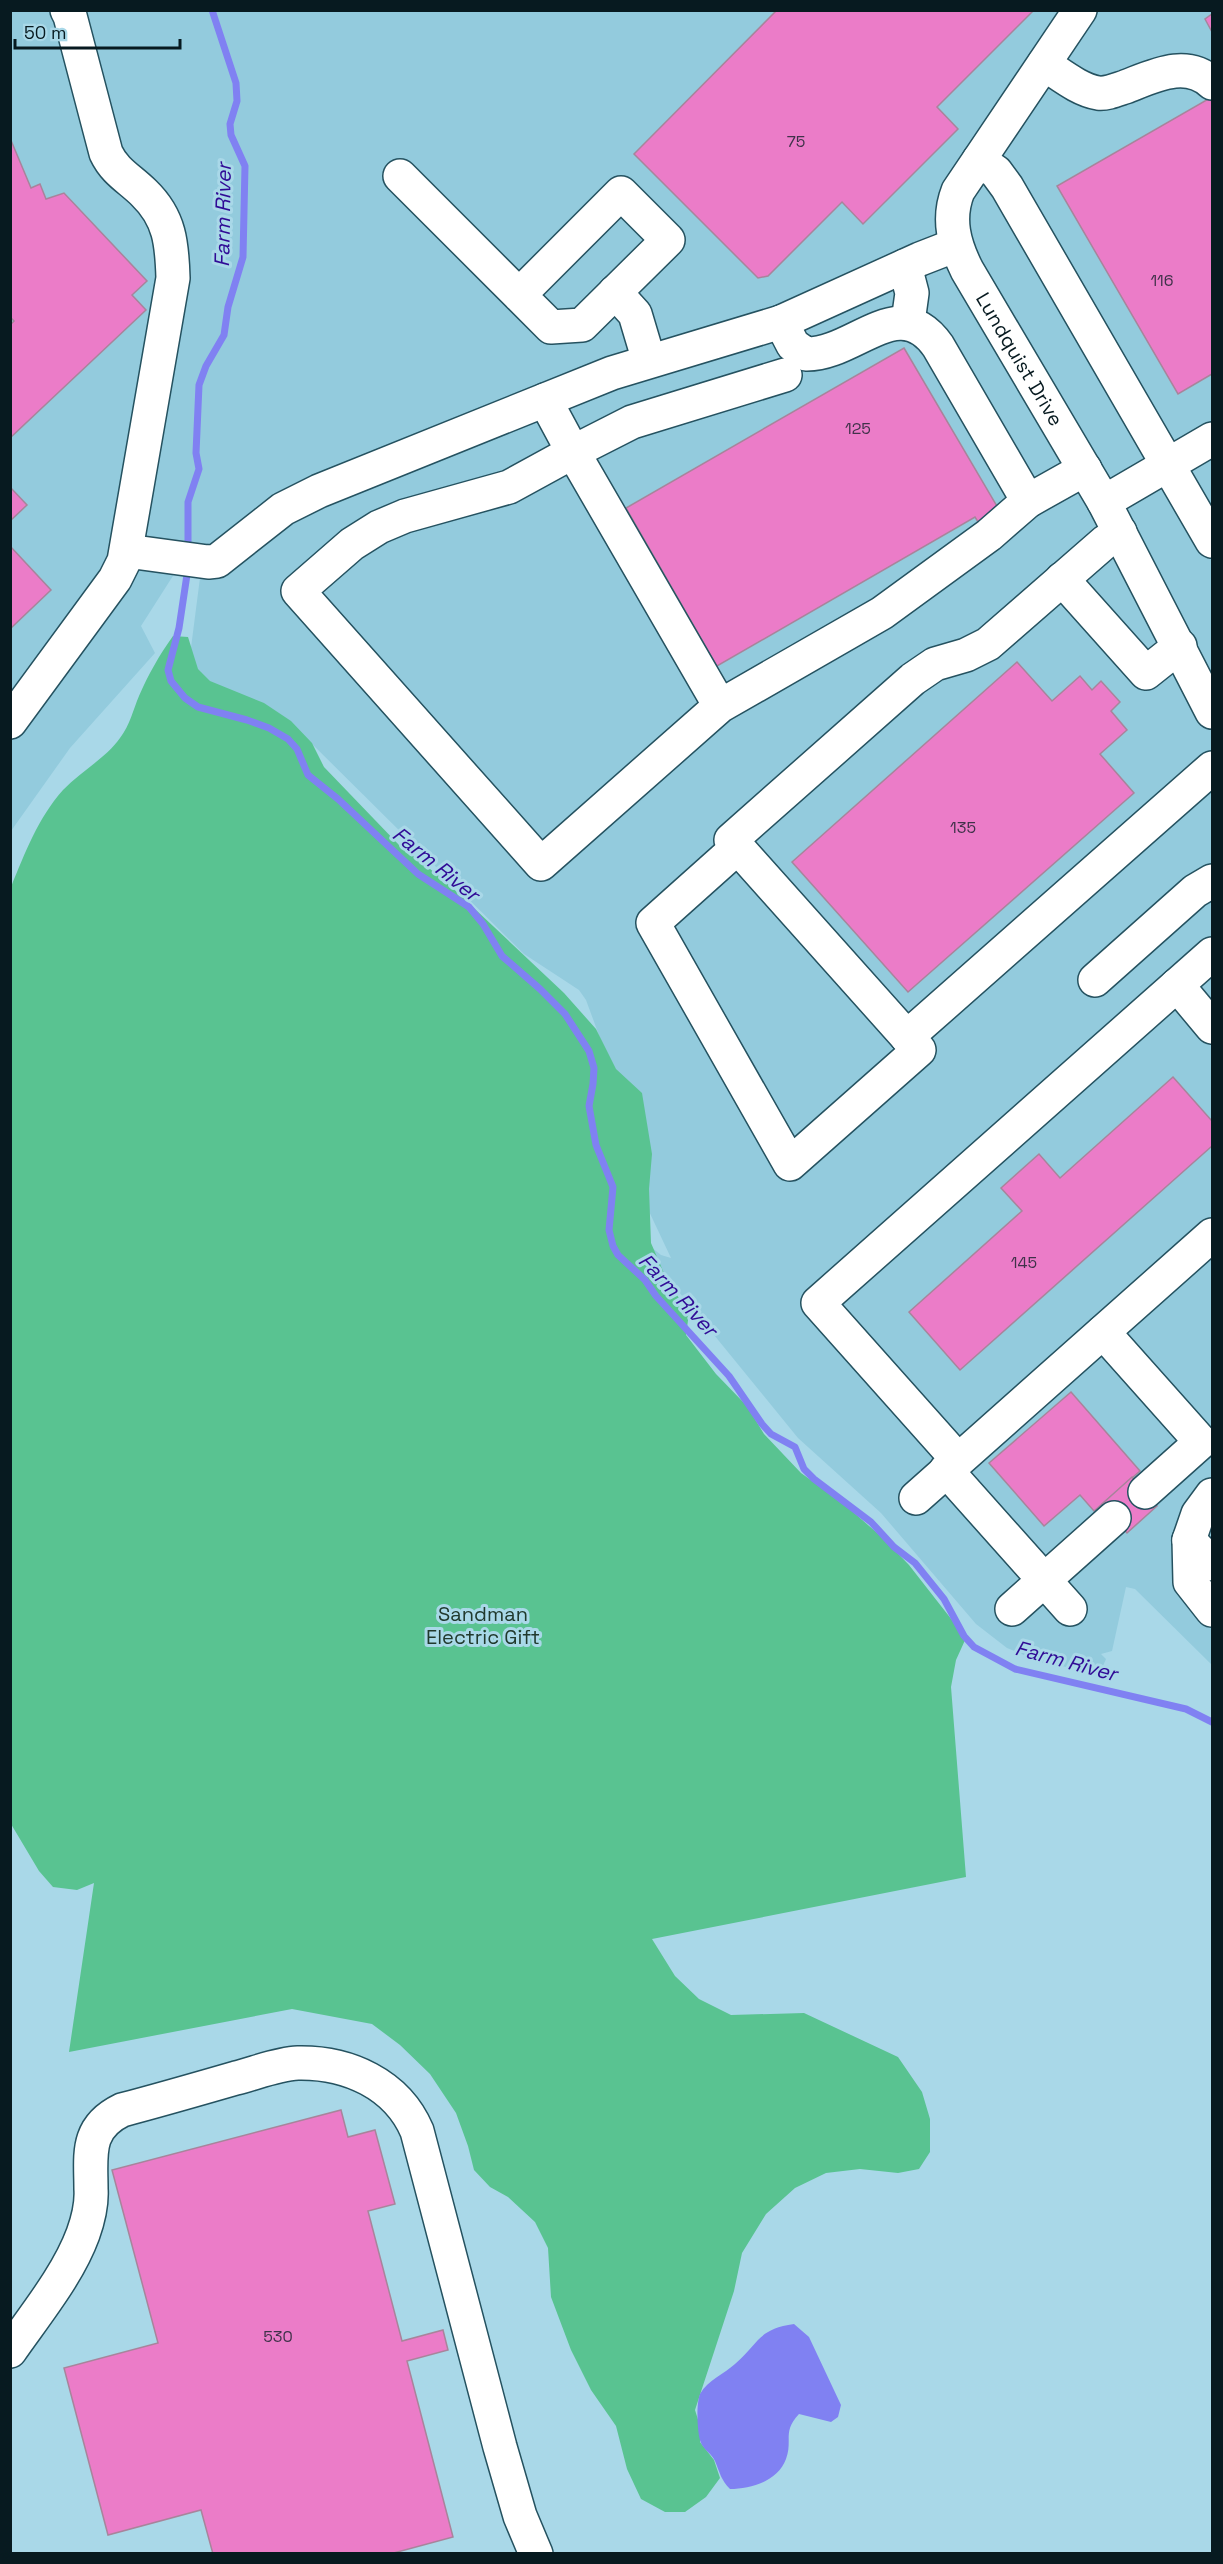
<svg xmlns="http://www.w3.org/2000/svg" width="1223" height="2564" font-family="'Space Grotesk',sans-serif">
<rect width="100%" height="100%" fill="#a9d8e8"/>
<polygon fill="#93cbdd" points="11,11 1212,11 1212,1665 1135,1589 1126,1587 1112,1651 1101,1654 1106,1659 1103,1666 1074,1668 1046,1664 1007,1648 976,1624 881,1513 798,1438 657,1265 646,1243 661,1255 671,1258 646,1205 607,1057 586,1000 579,990 524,954 306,738 188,671 201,570 178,568 141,626 155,653 70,748 11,831"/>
<path fill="#59c391" d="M 173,636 L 188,637 L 198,669 L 210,681 L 264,703 L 291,721 L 312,743 L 324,767 L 399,845 L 443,879 L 564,993 L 596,1029 L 616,1069 L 642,1093 L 652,1154 L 649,1189 L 651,1243 L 667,1280 L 689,1313 L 686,1335 L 716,1374 L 747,1406 L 764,1434 L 801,1473 L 844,1504 L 884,1539 L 909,1565 L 966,1638 L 956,1660 L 951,1687 L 966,1877 L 652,1939 L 675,1976 L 699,1999 L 731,2015 L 804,2013 L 898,2057 L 922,2092 L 930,2119 L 930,2152 L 919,2169 L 898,2173 L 860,2169 L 826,2173 L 795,2188 L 766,2214 L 742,2253 L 734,2291 L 695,2410 L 700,2426 L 700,2442 L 714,2460 L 720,2478 L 706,2497 L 685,2512 L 665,2512 L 641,2499 L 627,2469 L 616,2426 L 591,2390 L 571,2350 L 551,2297 L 548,2248 L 535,2222 L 508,2197 L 490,2187 L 474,2170 L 468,2146 L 456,2113 L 430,2074 L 400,2045 L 372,2024 L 292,2009 L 69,2052 L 94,1883 L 77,1890 L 53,1887 L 39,1871 L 11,1824 L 11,887 C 25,853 38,818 63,790 C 81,771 105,759 120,738 C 130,725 133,710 139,696 C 148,675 160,654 173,636 Z"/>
<path fill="#8081f2" d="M 794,2324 L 809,2337 L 841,2405 L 838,2417 L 831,2422 L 799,2414 C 782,2432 793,2440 786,2459 C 778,2481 751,2489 730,2489 C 721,2480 720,2473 715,2461 C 712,2454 704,2450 701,2443 C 697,2434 696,2403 700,2394 C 708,2380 724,2374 735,2364 C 759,2343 758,2329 794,2324 Z"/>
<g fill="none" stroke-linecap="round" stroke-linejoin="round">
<g stroke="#8081f2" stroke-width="7">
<polyline points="188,551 188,502 199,469 196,453 199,385 206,366 224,335 228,307 243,257 245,166 231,135 230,124 237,101 236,83 212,10"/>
<polyline points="188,568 179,628 168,670 171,681 185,698 198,707 247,720 269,728 288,739 297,749 308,775 338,799 418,874 469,907 483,924 502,956 540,989 565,1014 589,1051 594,1068 593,1084 589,1106 596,1145 613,1187 609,1230 613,1246 618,1255 645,1280 656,1296 729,1376 762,1424 771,1434 795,1447 804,1469 814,1479 871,1522 894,1547 915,1563 944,1599 964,1636 974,1647 1015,1669 1186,1709 1212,1722"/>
</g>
</g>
<g fill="#eb7cc8" stroke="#a8849b" stroke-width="1.5">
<polygon points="777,10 1034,10 937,107 958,129 863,224 842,202 768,276 758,278 634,154"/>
<polygon points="1212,14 1212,32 1205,19"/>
<polygon points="1210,98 1212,102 1212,374 1178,394 1057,186"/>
<polygon points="10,138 31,188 40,184 46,199 64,193 147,281 132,295 146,310 10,438 10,325 14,321 10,317"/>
<polygon points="904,348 1001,513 980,525 975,517 717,666 626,508"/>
<polygon points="10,487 27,505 10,521"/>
<polygon points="10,546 51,590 10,629"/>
<polygon points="1017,662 1052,701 1080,676 1092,690 1101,681 1120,702 1111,711 1127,730 1100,754 1134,793 908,992 792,862"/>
<polygon points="1173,1077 1212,1121 1212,1146 960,1370 909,1312 1022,1211 1001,1188 1039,1154 1060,1178"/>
<polygon points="1071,1392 1140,1471 1094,1511 1080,1495 1044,1526 989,1463"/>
<polygon points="1132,1477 1157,1506 1127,1533 1102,1504"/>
<polygon points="341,2110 348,2137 375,2130 395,2204 368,2211 402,2341 443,2330 448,2350 407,2361 453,2537 390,2554 213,2554 201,2510 108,2535 64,2368 158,2343 112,2170"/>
</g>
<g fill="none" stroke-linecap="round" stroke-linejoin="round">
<defs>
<g id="minor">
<path id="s1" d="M 1080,10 L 958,191 C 947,219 954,244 967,270 L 1104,502 L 1212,712"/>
<path d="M 1044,64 C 1060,74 1079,90 1098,93 C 1107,94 1116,90 1125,87 C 1154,76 1186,59 1212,83"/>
<polyline points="979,160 996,172 1007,187 1212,541"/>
<polyline points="400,176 551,327 582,325 668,240 621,193 519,295"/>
<polyline points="905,266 912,293 908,322"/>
<polyline points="615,292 635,314 649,361"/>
<path d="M 781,322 L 793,345 L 806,354 C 855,355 899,290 938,346 L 1028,501"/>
<polyline points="545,400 573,452 632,422 785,375"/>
<polyline points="1104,502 1212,439"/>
<polyline points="1120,532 1105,542 988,644 966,655 935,664 913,679 731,840 907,1037 1212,768"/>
<polyline points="127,551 208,562 217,561 283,509 319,491 612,373 781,322 920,259 956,245"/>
<polyline points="1062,579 1146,673 1180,646"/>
<polyline points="720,706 573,452 509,487 405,516 379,527 352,544 298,591 541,864 720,706 882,613 989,535 1028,501 1085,469"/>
<path d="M 10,722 L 115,579 L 124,561 L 173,278 C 172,244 170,218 144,193 C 130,179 115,172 106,153 L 70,16 L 67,10"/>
<polyline points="738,847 653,923 790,1164 919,1050 907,1037"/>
<polyline points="1095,980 1195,891 1212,881"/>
<polyline points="1177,985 1212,1027"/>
<polyline points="1103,1332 1201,1442 1145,1492"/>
<polyline points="958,1460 818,1303 1212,954"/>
<polyline points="946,1470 1070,1609"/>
<polyline points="1212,1495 1198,1514 1189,1540 1212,1564"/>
<polyline points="916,1498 1212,1235"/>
<polyline points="1189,1540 1190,1582 1212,1610"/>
<polyline points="1012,1609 1114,1518"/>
<path d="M 10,2351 C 35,2315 68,2275 83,2234 C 88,2220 92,2204 91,2189 C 91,2155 85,2128 122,2110 C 160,2100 198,2089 236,2078 C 256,2073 277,2064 298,2063 C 348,2062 397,2084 417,2131 L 500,2447 L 520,2516 L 536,2554"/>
</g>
</defs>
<use href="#minor" stroke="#255260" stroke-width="36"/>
<use href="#minor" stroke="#fff" stroke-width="33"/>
</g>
<g text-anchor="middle" stroke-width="6" stroke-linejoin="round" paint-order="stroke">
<g font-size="16" fill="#40324a">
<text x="796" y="147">75</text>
<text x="1162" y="286">116</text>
<text x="858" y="434">125</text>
<text x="963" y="833">135</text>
<text x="1024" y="1268">145</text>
<text x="278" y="2342">530</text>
</g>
<g font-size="20" fill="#071a20" stroke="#a9d8e8">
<text dy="7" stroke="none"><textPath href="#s1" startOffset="404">Lundquist Drive</textPath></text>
</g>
<g font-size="20" fill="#20392c" stroke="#a9d8e8">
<text x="483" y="1621">Sandman<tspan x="483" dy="23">Electric Gift</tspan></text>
</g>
<g font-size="21" font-style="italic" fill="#300b96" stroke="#a9d8e8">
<text transform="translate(223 215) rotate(-89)" y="7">Farm River</text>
<text transform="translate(436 864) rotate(39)" y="7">Farm River</text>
<text transform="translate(678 1295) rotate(47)" y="7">Farm River</text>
<text transform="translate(1066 1661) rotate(15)" y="7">Farm River</text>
</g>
</g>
<rect width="1223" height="2564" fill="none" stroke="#071a20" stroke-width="24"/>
<path d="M15 39v9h165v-9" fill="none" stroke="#071a20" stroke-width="3"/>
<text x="24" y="39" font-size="18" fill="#071a20" stroke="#a9d8e8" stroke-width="4.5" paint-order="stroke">50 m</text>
</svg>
